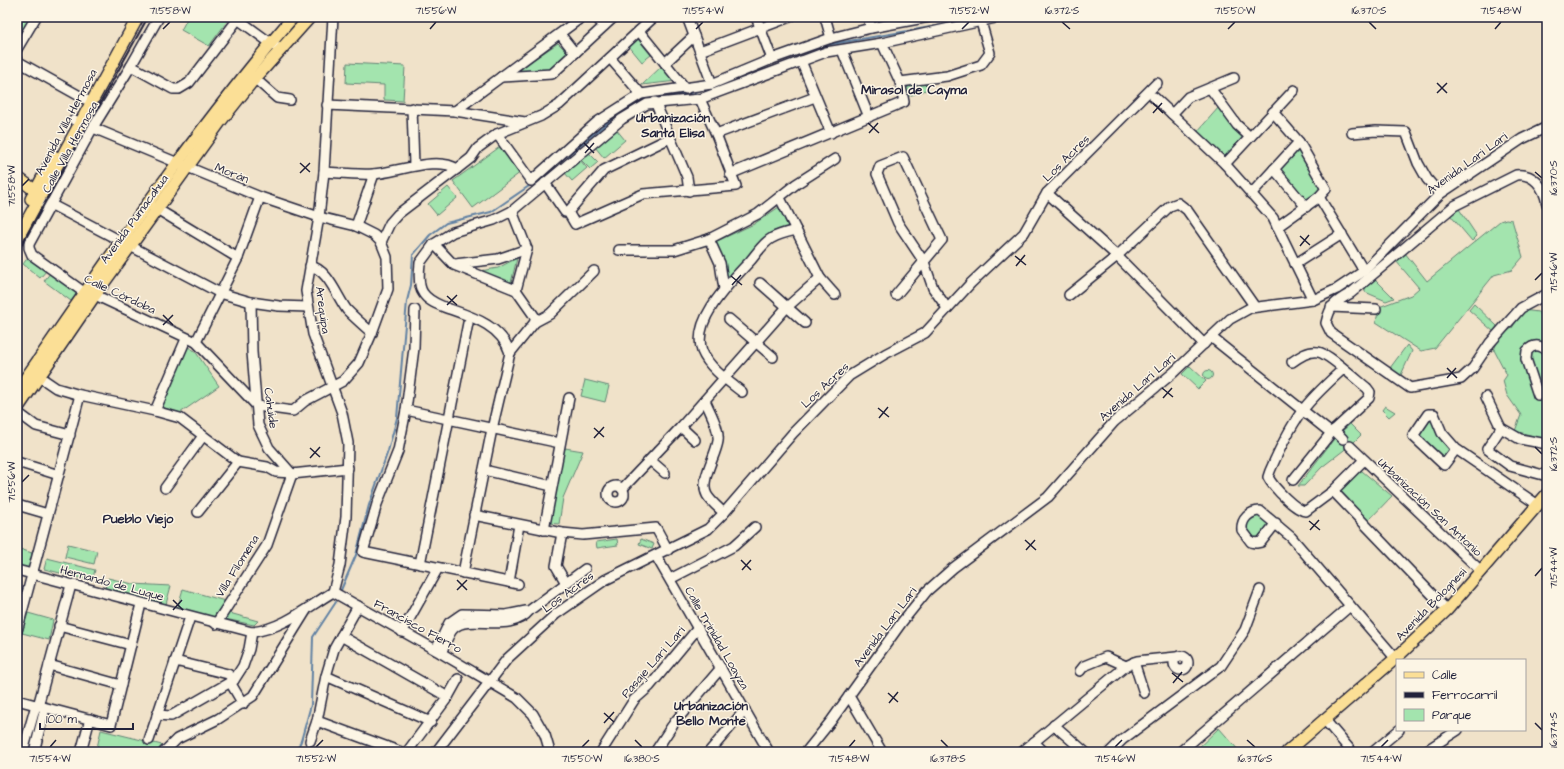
<svg xmlns="http://www.w3.org/2000/svg" width="1564" height="769" font-family="'Architects Daughter',sans-serif">
<rect width="100%" height="100%" fill="#f0e2c9"/>
<filter id="ink" filterUnits="userSpaceOnUse"><feTurbulence type="fractalNoise" baseFrequency=".025" numOctaves="2"/><feDisplacementMap in="SourceGraphic" scale="8" xChannelSelector="R" yChannelSelector="G"/><feConvolveMatrix kernelMatrix="1 2 1 2 8 2 1 2 1" color-interpolation-filters="sRGB"/></filter>
<g filter="url(#ink)">
<g fill="#a3e4ae" stroke="#628374">
<polygon points="17,17 33,17 17,45"/>
<polygon points="188,17 227,17 229,19 209,46 181,30"/>
<polygon points="637,38 651,55 642,62 628,45"/>
<polygon points="558,43 568,53 549,71 512,74"/>
<polygon points="347,63 405,66 403,101 384,100 384,85 346,83"/>
<polygon points="663,65 677,81 642,85"/>
<polygon points="926,81 929,89 906,97 903,89"/>
<polygon points="1219,107 1246,137 1225,160 1197,132"/>
<polygon points="616,129 625,140 604,158 595,147"/>
<polygon points="501,146 521,172 473,208 453,181"/>
<polygon points="1299,148 1322,189 1306,202 1279,171"/>
<polygon points="589,153 598,162 590,169 581,160"/>
<polygon points="579,159 587,168 572,181 564,172"/>
<polygon points="448,187 457,198 437,215 428,204"/>
<polygon points="779,207 789,229 771,233 727,279 725,263 715,242 754,224"/>
<polygon points="1459,209 1477,236 1472,241 1450,215"/>
<polygon points="1506,219 1512,220 1523,257 1512,270 1494,275 1435,348 1421,351 1376,322 1379,307 1411,295 1419,288 1396,261 1405,253 1427,281 1500,221"/>
<polygon points="29,256 47,270 40,278 23,264"/>
<polygon points="517,258 511,283 474,272 498,268"/>
<polygon points="51,272 78,292 71,301 44,281"/>
<polygon points="1375,279 1394,298 1386,301 1365,292 1365,287"/>
<polygon points="1474,304 1497,326 1494,332 1469,310"/>
<polygon points="1523,310 1538,312 1547,322 1547,431 1545,439 1515,431 1521,415 1507,395 1503,381 1507,375 1494,350 1499,337 1512,328"/>
<polygon points="1407,345 1412,351 1400,377 1390,368"/>
<polygon points="188,347 195,351 219,386 180,413 162,407"/>
<polygon points="1190,366 1206,381 1198,389 1182,374"/>
<circle cx="1208" cy="375" r="4.5"/>
<polygon points="585,380 609,386 605,402 581,396"/>
<polygon points="1385,406 1395,412 1389,417 1382,410"/>
<polygon points="1430,419 1432,419 1437,435 1450,451 1444,460 1419,436"/>
<polygon points="1350,424 1361,435 1351,445 1340,433"/>
<polygon points="1337,435 1348,447 1322,467 1304,486 1298,486"/>
<polygon points="565,448 583,451 563,498 559,524 547,523"/>
<polygon points="1357,471 1362,471 1392,496 1368,521 1340,492 1340,489"/>
<polygon points="1260,514 1270,523 1256,540 1245,524"/>
<polygon points="617,539 618,545 597,548 596,542"/>
<polygon points="641,539 654,544 652,549 639,544"/>
<polygon points="68,544 97,551 94,564 65,557"/>
<polygon points="17,548 32,553 28,571 17,568"/>
<polygon points="47,558 95,570 92,581 44,569"/>
<polygon points="108,578 133,584 171,586 166,604 105,588"/>
<polygon points="183,589 225,601 212,619 177,609"/>
<polygon points="226,612 258,621 254,625 225,619"/>
<polygon points="28,613 53,620 49,640 22,633"/>
<polygon points="1219,728 1240,752 1194,752"/>
<polygon points="101,730 162,745 156,752 96,752"/>
</g>
<g fill="none" stroke-linecap="round" stroke-linejoin="round">
<g stroke="#6181a3" stroke-width="2">
<polyline points="811,50 826,45 937,26 970,17"/>
<path d="M 636,102 C 658,93 682,98 704,89"/>
<polyline points="551,169 619,113"/>
<polyline points="341,590 356,555 369,505 388,451 397,418 407,301 411,285 413,255 430,235 446,223 491,212 532,184"/>
<polyline points="296,752 301,741 311,705 313,637 336,602"/>
</g>
<defs>
<g id="minor">
<polyline points="159,17 131,66 92,129 29,244 29,248 32,255 85,293 95,295 196,342 257,406"/>
<polyline points="235,17 276,47"/>
<polyline points="596,17 604,26"/>
<polyline points="687,17 712,84"/>
<polyline points="756,17 772,59"/>
<polyline points="825,17 831,38"/>
<polyline points="868,17 871,28"/>
<polyline points="639,31 686,89"/>
<polyline points="560,34 575,53"/>
<polyline points="17,49 36,17"/>
<polyline points="842,50 869,117"/>
<polyline points="700,51 790,17"/>
<polyline points="610,58 641,94"/>
<polyline points="17,61 85,99"/>
<polyline points="801,61 831,133"/>
<polyline points="665,63 694,36"/>
<polyline points="131,66 173,89 179,89 189,83 238,19"/>
<polyline points="251,75 277,98 290,100"/>
<polyline points="501,77 552,74 614,17"/>
<polyline points="900,82 947,76 981,65 990,53 981,22"/>
<polyline points="1210,88 1237,125 1250,137"/>
<polyline points="1154,97 1225,164 1273,218 1313,300"/>
<polyline points="655,102 687,177 689,191"/>
<polyline points="327,105 455,111 525,122"/>
<polyline points="412,108 414,165"/>
<polyline points="455,111 582,17"/>
<polyline points="1273,112 1299,142 1326,189 1319,197 1277,227"/>
<polyline points="1172,114 1188,97 1234,78"/>
<polyline points="74,120 260,197 319,217 356,226 374,235 381,242"/>
<polyline points="1352,133 1376,131 1406,132 1418,163 1427,179 1440,194"/>
<polyline points="497,134 531,181 597,122 641,94 712,84 772,59 831,38 871,28 929,17"/>
<polyline points="716,134 815,97"/>
<polyline points="1225,164 1294,90"/>
<polyline points="1274,169 1306,207"/>
<path d="M 324,172 C 340,173 357,175 373,174 C 396,173 437,155 457,169"/>
<polyline points="730,174 904,102 900,82 882,43"/>
<polyline points="545,183 565,212 568,212 575,224 643,194 736,186 716,134 700,99"/>
<polyline points="1047,193 1117,256 1204,344"/>
<polyline points="1251,194 1299,142"/>
<polyline points="1319,197 1364,271"/>
<polyline points="38,202 52,205 220,293 251,302 279,306 308,307"/>
<path d="M 1547,204 C 1544,187 1534,173 1516,175 L 1454,206 L 1351,293 C 1335,302 1330,305 1326,323 L 1331,333 L 1410,388 L 1461,379 L 1473,368 L 1490,343 L 1521,308 L 1547,294"/>
<polyline points="152,206 238,258"/>
<polyline points="512,211 527,249 516,290"/>
<polyline points="568,212 604,170 670,138"/>
<polyline points="356,226 374,174"/>
<polyline points="709,239 720,263 724,289"/>
<polyline points="434,244 454,265 516,290 535,317 535,322"/>
<polyline points="619,250 674,250 709,239 758,214 796,184 835,159"/>
<polyline points="455,264 498,259 527,249"/>
<polyline points="1295,264 1342,234"/>
<path d="M 310,266 C 328,269 337,297 347,310 C 355,318 364,326 372,333"/>
<polyline points="820,278 835,295"/>
<polyline points="760,283 805,323"/>
<polyline points="896,295 942,240 903,157 880,166 877,174 898,223 924,262 933,288 947,308"/>
<polyline points="1069,295 1117,256 1170,206 1178,203 1187,210 1255,307"/>
<polyline points="251,302 252,352 258,425 269,448 292,474"/>
<polyline points="1331,307 1376,309"/>
<polyline points="415,310 414,348 406,410 398,451 377,504 363,552 518,584"/>
<polyline points="729,319 773,357"/>
<polyline points="1211,337 1331,433"/>
<polyline points="196,342 238,258 260,197"/>
<path d="M 1547,351 C 1540,344 1533,344 1527,351 L 1526,359 L 1538,395 L 1547,395"/>
<polyline points="510,353 535,322 550,314 594,271"/>
<path d="M 1292,362 C 1299,357 1309,350 1318,352 C 1328,353 1358,381 1367,388 L 1370,392 L 1369,398 L 1331,433 L 1293,480"/>
<path d="M 1343,369 C 1329,382 1314,395 1302,411 C 1289,429 1279,450 1270,471 L 1268,477 C 1273,487 1296,511 1306,511 L 1333,491 L 1364,460"/>
<polyline points="34,373 56,388 80,395 155,411 180,418 238,462 267,467 276,472 291,473"/>
<path d="M 742,392 C 728,381 709,368 702,351 C 691,319 732,281 751,260 C 757,253 764,242 772,238 C 779,234 788,232 796,230"/>
<polyline points="1486,397 1501,428 1520,439 1547,444"/>
<path d="M 705,400 C 709,411 720,428 718,441 C 716,456 699,481 707,495 C 711,502 719,508 724,513"/>
<polyline points="257,406 293,411 305,401 343,381 359,363 372,333 388,289 387,257 381,242 390,223 398,214 457,169 471,158 478,148 497,134 541,116 559,105 654,17"/>
<polyline points="406,410 560,443"/>
<polyline points="155,411 186,339"/>
<polyline points="17,412 36,426 70,435"/>
<polyline points="681,427 695,440"/>
<polyline points="1501,428 1487,449 1510,466 1547,476"/>
<polyline points="1334,430 1343,439"/>
<polyline points="1350,446 1481,571"/>
<polyline points="1456,449 1444,465 1413,436 1428,414 1434,414 1442,433 1456,449 1538,505"/>
<polyline points="650,460 665,473"/>
<polyline points="17,462 59,475"/>
<polyline points="484,470 552,486"/>
<polyline points="292,474 348,468"/>
<circle cx="616" cy="494" r="8"/>
<polyline points="165,488 203,436"/>
<polyline points="622,489 681,427 787,307 820,278 780,198"/>
<polyline points="1333,491 1447,610"/>
<polyline points="17,505 48,514"/>
<polyline points="198,512 238,462"/>
<polyline points="474,515 562,533 583,535 656,528 668,550"/>
<path d="M 1276,523 L 1261,542 L 1256,543 L 1251,542 L 1242,530 C 1241,519 1250,511 1260,511 L 1291,537 L 1397,660"/>
<polyline points="544,530 569,398"/>
<polyline points="562,533 556,566 566,583"/>
<polyline points="656,556 769,752"/>
<polyline points="420,564 468,323"/>
<path d="M 17,570 L 252,632 C 282,629 308,607 333,592"/>
<path d="M 463,573 L 492,429 L 510,353 C 501,324 469,316 444,307 C 437,304 428,301 423,293 C 418,286 419,272 420,263 L 434,244 L 453,232 L 494,220 L 512,211 L 622,119 L 647,104 L 700,99 L 826,52 L 882,43 L 1000,17"/>
<polyline points="670,579 734,546 755,527"/>
<polyline points="509,582 519,525"/>
<polyline points="333,592 340,565 346,517 348,443 342,413 313,334 306,291 319,217 324,172 333,17"/>
<polyline points="333,592 441,653 517,698 533,714 545,735 550,752"/>
<polyline points="216,624 267,545 292,474"/>
<polyline points="59,626 131,645"/>
<polyline points="17,631 80,395"/>
<polyline points="402,632 438,568"/>
<polyline points="341,636 448,697"/>
<polyline points="436,650 449,623 462,614 506,615 526,611"/>
<path d="M 441,653 C 445,646 448,633 454,628 C 470,613 510,635 530,610 L 585,569"/>
<circle cx="1181" cy="663" r="7"/>
<polyline points="175,661 228,674 234,680"/>
<polyline points="1134,662 1144,693"/>
<polyline points="49,665 121,685"/>
<polyline points="1080,671 1084,666 1106,657 1126,666"/>
<polyline points="326,676 431,722"/>
<polyline points="230,682 243,704"/>
<polyline points="849,696 882,752"/>
<polyline points="17,700 111,725 141,604"/>
<polyline points="38,706 71,585"/>
<polyline points="157,715 171,716 234,680 243,666 249,649 252,632"/>
<polyline points="1324,719 1352,752"/>
<polyline points="317,721 401,752"/>
<polyline points="674,723 721,668"/>
<polyline points="1054,725 1085,752"/>
<polyline points="149,740 190,617"/>
<polyline points="310,741 317,721 326,676 334,649 358,606"/>
<polyline points="1034,742 1044,752"/>
<polyline points="24,748 36,705"/>
<polyline points="34,752 45,708"/>
<polyline points="81,752 90,719"/>
<polyline points="164,752 177,739 218,719 253,696 307,609"/>
<polyline points="407,752 448,697 458,679"/>
<polyline points="436,752 507,659 556,614 605,580 708,529 724,513 793,433 849,376 885,354 925,333 971,283 1024,233 1047,193 1157,83"/>
<polyline points="601,752 634,700 650,686 698,628"/>
<polyline points="655,752 672,726"/>
<polyline points="709,752 745,710"/>
<polyline points="806,752 831,721 902,622 927,591 953,568 1048,497 1114,422 1173,373 1230,319 1250,308 1313,300 1337,289 1364,271 1440,194 1522,139 1547,127"/>
<polyline points="1022,752 1126,666 1137,661 1176,657"/>
<polyline points="1110,752 1122,740 1221,666 1245,630 1260,590"/>
<polyline points="1180,752 1350,606"/>
<polyline points="1373,752 1399,730"/>
<polyline points="1424,752 1458,730"/>
</g>
<g id="major">
<polyline points="17,177 41,195"/>
<polyline points="31,199 54,156"/>
<polyline points="17,239 138,17"/>
<path d="M 17,391 C 105,264 192,134 293,17"/>
<polyline points="17,409 95,295 220,122 251,83 310,17"/>
<polyline points="1287,752 1396,658 1447,610 1547,494"/>
</g>
</defs>
<use href="#minor" stroke="#22223b" stroke-width="12"/>
<use href="#major" stroke="#22223b" stroke-width="14"/>
<use href="#minor" stroke="#fcf5e5" stroke-width="9"/>
<use href="#major" stroke="#fbdf96" stroke-width="11"/>
<polyline stroke="#22223b" stroke-width="2" points="17,253 148,17"/>
</g>
</g>
<path fill="none" stroke="#22223b" stroke-width="1.5" d="M 1062,22 L 1070,29M 1369,22 L 1376,29M 163,29 L 170,22M 430,29 L 436,22M 696,29 L 703,22M 962,29 L 969,22M 1228,29 L 1235,22M 1495,29 L 1501,22M 1437,83 L 1447,93M 1437,93 L 1447,83M 1153,103 L 1163,113M 1153,113 L 1162,103M 868,123 L 879,133M 869,133 L 878,123M 584,143 L 594,153M 585,153 L 594,143M 300,163 L 310,172M 1535,172 L 1542,178M 300,173 L 310,163M 22,186 L 29,179M 1300,236 L 1310,245M 1300,246 L 1309,235M 1015,256 L 1026,265M 1016,266 L 1025,255M 731,276 L 742,285M 1535,280 L 1542,273M 732,285 L 741,275M 447,296 L 457,305M 447,305 L 457,295M 163,315 L 173,325M 163,325 L 173,315M 1447,368 L 1457,378M 1447,378 L 1456,368M 1162,388 L 1173,397M 1163,398 L 1172,388M 878,408 L 889,417M 879,418 L 888,407M 594,428 L 604,437M 594,438 L 604,427M 1535,447 L 1542,454M 310,448 L 320,457M 310,458 L 320,447M 22,482 L 29,475M 1309,521 L 1320,530M 1310,530 L 1319,520M 1025,540 L 1036,550M 1026,550 L 1035,540M 741,560 L 751,570M 742,570 L 751,560M 1535,576 L 1542,568M 457,580 L 467,590M 457,590 L 467,580M 173,600 L 183,610M 173,610 L 182,600M 1172,673 L 1183,682M 1173,683 L 1182,672M 888,693 L 898,702M 889,703 L 898,692M 604,713 L 614,722M 604,723 L 614,712M 1535,723 L 1542,730M 635,740 L 642,747M 941,740 L 948,747M 1247,740 L 1255,747M 50,747 L 56,740M 316,747 L 323,740M 582,747 L 589,740M 849,747 L 855,740M 1115,747 L 1122,740M 1381,747 L 1388,740"/>
<g text-anchor="middle" stroke-width="3" stroke-linejoin="round" paint-order="stroke">
<g font-size="12" fill="#22223b" stroke="#fcf5e5">
<text transform="translate(66 122) rotate(-62)" y="4">Avenida Villa Hermosa</text>
<text transform="translate(70 147) rotate(-61)" y="4">Calle Villa Hermosa</text>
<text transform="translate(1066 158) rotate(-45)" y="4">Los Acres</text>
<text transform="translate(1467 163) rotate(-36)" y="4">Avenida Lari Lari</text>
<text transform="translate(232 173) rotate(22)" y="4">Morán</text>
<text transform="translate(134 219) rotate(-54)" y="4">Avenida Pumacahua</text>
<text transform="translate(120 294) rotate(25)" y="4">Calle Córdoba</text>
<text transform="translate(323 310) rotate(82)" y="4">Arequipa</text>
<text transform="translate(825 385) rotate(-43)" y="4">Los Acres</text>
<text transform="translate(1137 387) rotate(-41)" y="4">Avenida Lari Lari</text>
<text transform="translate(271 408) rotate(82)" y="4">Cahuide</text>
<text transform="translate(1430 507) rotate(43)" y="4">Urbanización San Antonio</text>
<text transform="translate(237 566) rotate(-58)" y="4">Villa Filomena</text>
<text transform="translate(112 583) rotate(15)" y="4">Hernando de Luque</text>
<text transform="translate(568 592) rotate(-36)" y="4">Los Acres</text>
<text transform="translate(1431 604) rotate(-46)" y="4">Avenida Bolognesi</text>
<text transform="translate(418 626) rotate(29)" y="4">Francisco Fierro</text>
<text transform="translate(885 627) rotate(-53)" y="4">Avenida Lari Lari</text>
<text transform="translate(717 638) rotate(60)" y="4">Calle Trinidad Loayza</text>
<text transform="translate(653 662) rotate(-49)" y="4">Pasaje Lari Lari</text>
</g>
<g font-size="13" font-weight="bold" fill="#22223b" stroke="#fcf5e5">
<text x="914" y="94">Mirasol de Cayma</text>
<text x="673" y="122">Urbanización<tspan x="673" dy="15">Santa Elisa</tspan></text>
<text x="138" y="523">Pueblo Viejo</text>
<text x="711" y="710">Urbanización<tspan x="711" dy="15">Bello Monte</tspan></text>
</g>
</g>
<rect width="1564" height="769" fill="none" stroke="#fcf5e5" stroke-width="44"/>
<rect x="1396" y="659" width="130" height="72" fill="#fcf5e5" stroke="#a5a1a1"/>
<rect x="1404" y="672" width="20" height="6" fill="#fbdf96" stroke="#a5a1a1"/>
<text x="1432" y="679" font-size="12" fill="#22223b">Calle</text>
<rect x="1404" y="692" width="20" height="6" fill="#22223b" stroke="#a5a1a1"/>
<text x="1432" y="699" font-size="12" fill="#22223b">Ferrocarril</text>
<rect x="1404" y="709" width="20" height="12" fill="#a3e4ae" stroke="#a5a1a1"/>
<text x="1432" y="719" font-size="12" fill="#22223b">Parque</text>
<path d="M40 723v6h93v-6" fill="none" stroke="#22223b" stroke-width="2"/>
<text x="46" y="723" font-size="12" fill="#22223b" stroke="#fcf5e5" stroke-width="3" paint-order="stroke">100 m</text>
<rect x="22" y="22" width="1520" height="725" fill="none" stroke="#22223b" stroke-width="1.5"/>
<g font-size="10" text-anchor="middle" fill="#22223b">
<text x="170" y="14">71.558°W</text>
<text x="436" y="14">71.556°W</text>
<text x="703" y="14">71.554°W</text>
<text x="969" y="14">71.552°W</text>
<text x="1062" y="14">16.372°S</text>
<text x="1235" y="14">71.550°W</text>
<text x="1369" y="14">16.370°S</text>
<text x="1501" y="14">71.548°W</text>
<text transform="translate(1553 178) rotate(-90)" y="4">16.370°S</text>
<text transform="translate(11 186) rotate(-90)" y="4">71.558°W</text>
<text transform="translate(1553 273) rotate(-90)" y="4">71.546°W</text>
<text transform="translate(1553 454) rotate(-90)" y="4">16.372°S</text>
<text transform="translate(11 482) rotate(-90)" y="4">71.556°W</text>
<text transform="translate(1553 568) rotate(-90)" y="4">71.544°W</text>
<text transform="translate(1553 730) rotate(-90)" y="4">16.374°S</text>
<text x="50" y="762">71.554°W</text>
<text x="316" y="762">71.552°W</text>
<text x="582" y="762">71.550°W</text>
<text x="642" y="762">16.380°S</text>
<text x="849" y="762">71.548°W</text>
<text x="948" y="762">16.378°S</text>
<text x="1115" y="762">71.546°W</text>
<text x="1255" y="762">16.376°S</text>
<text x="1381" y="762">71.544°W</text>
</g>
</svg>
